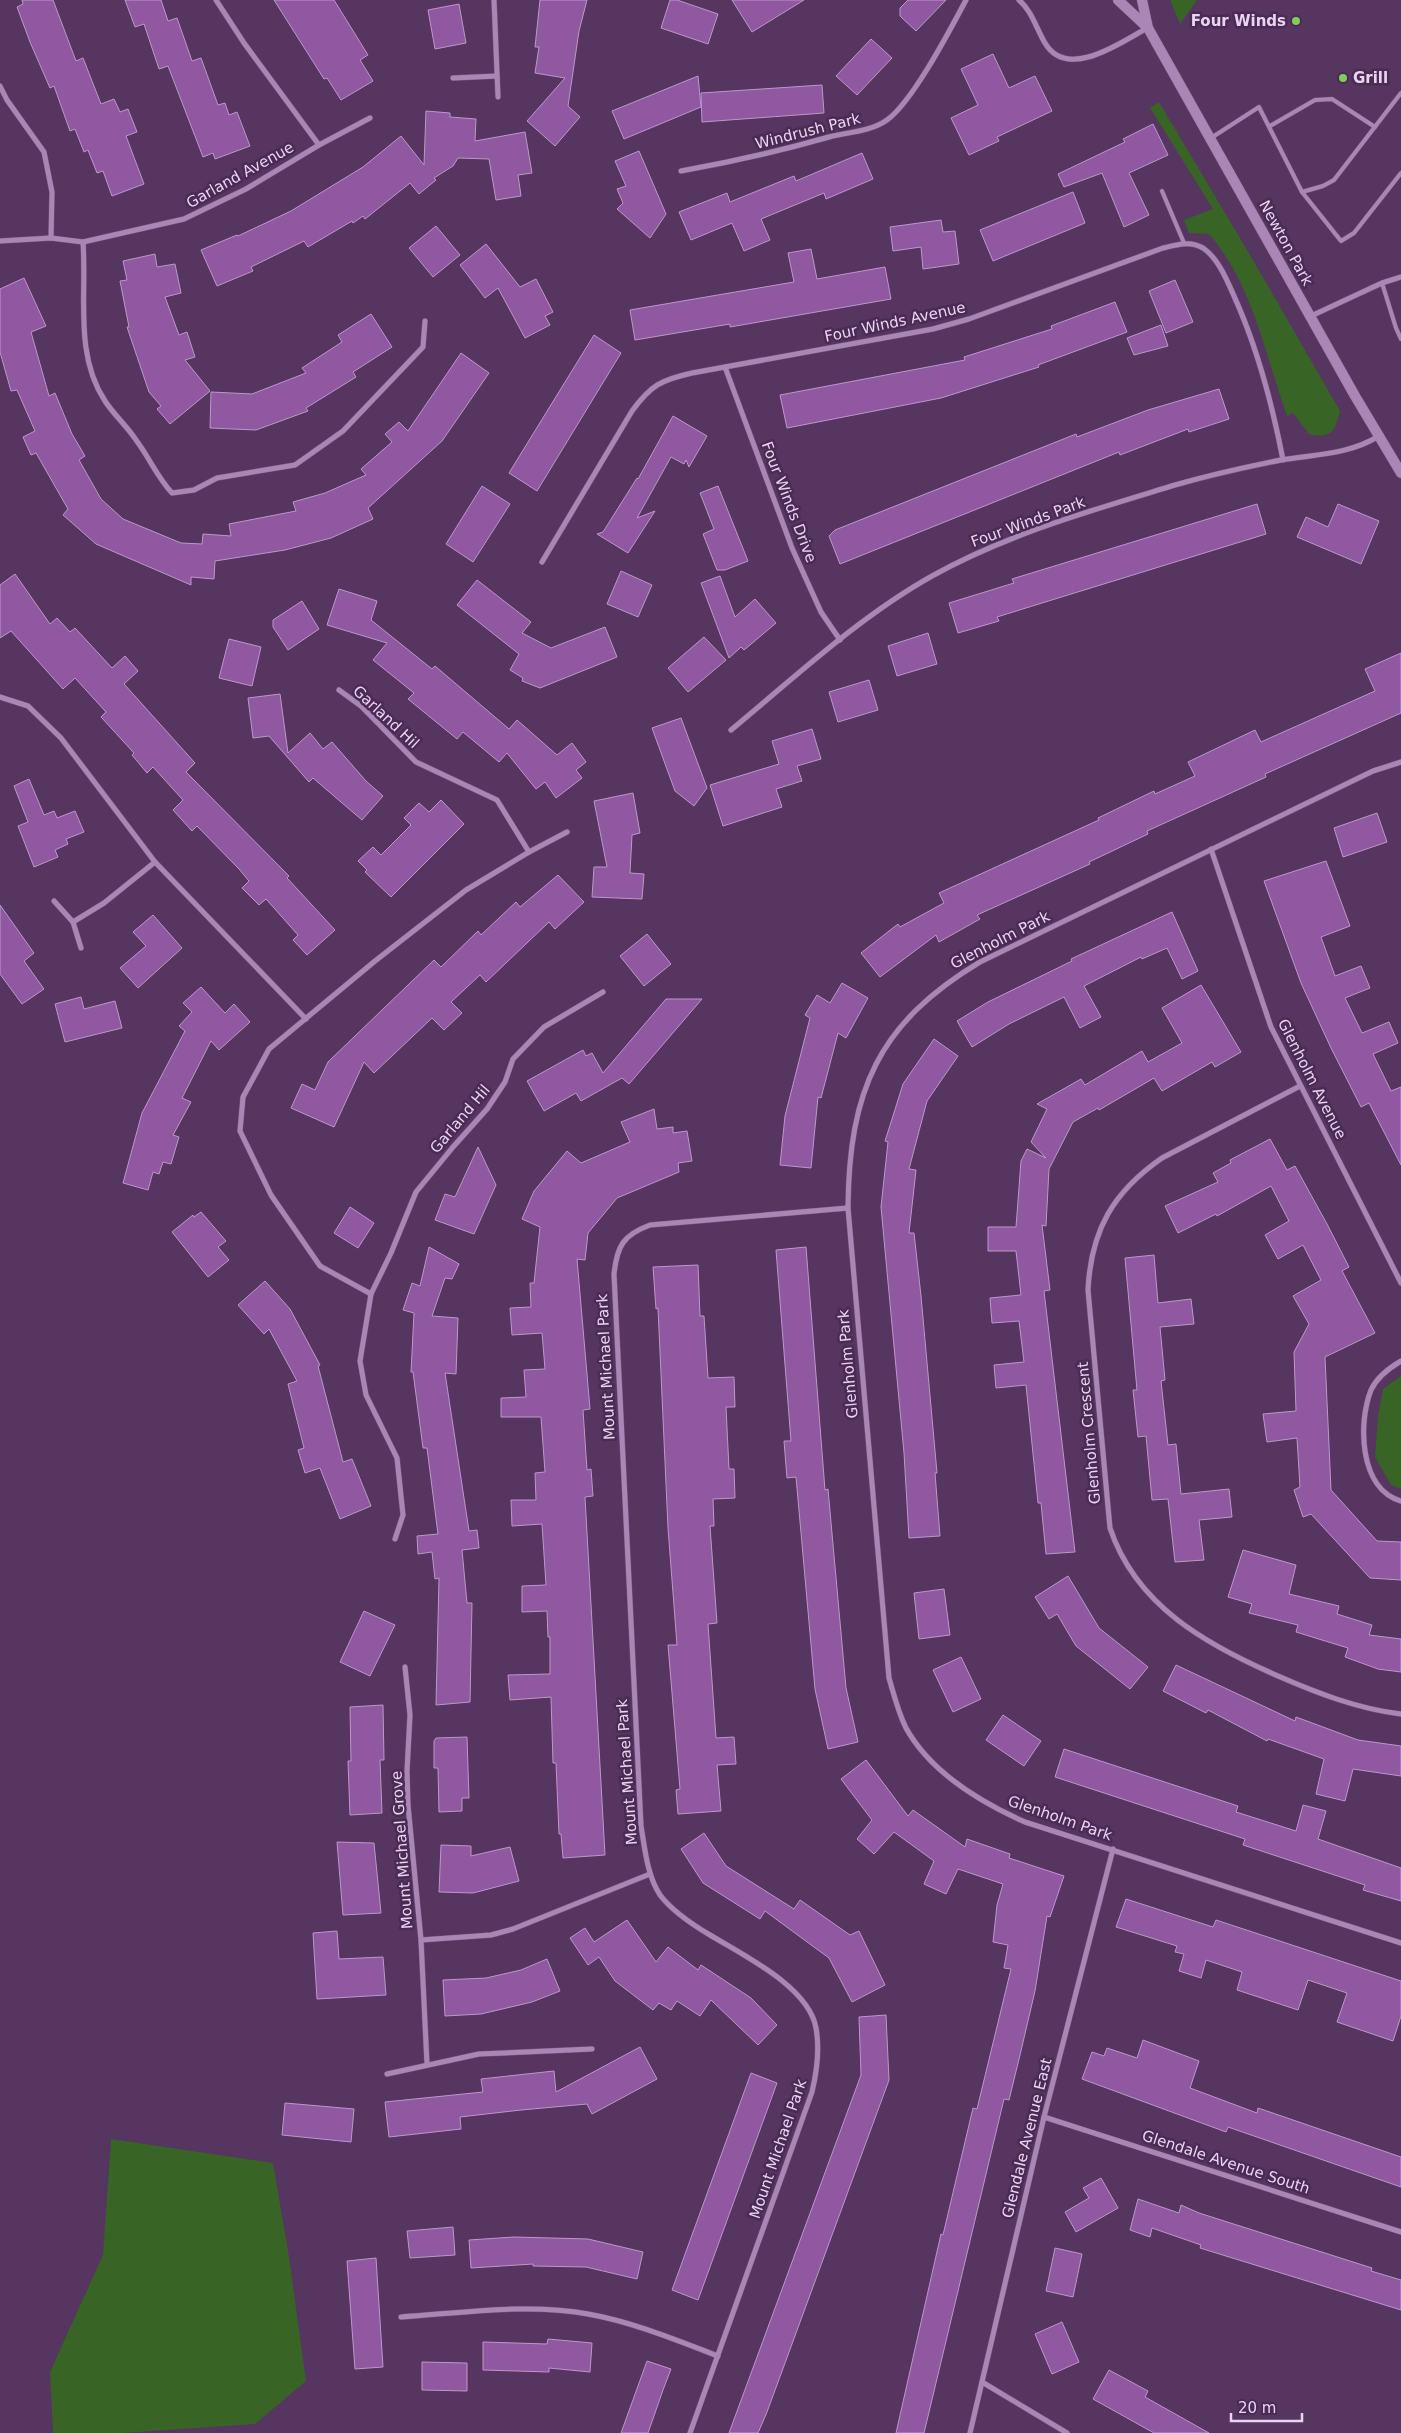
<svg xmlns="http://www.w3.org/2000/svg" width="1401" height="2433" font-family="'DejaVu Sans',sans-serif">
<rect width="100%" height="100%" fill="#563560"/>
<g fill="#386426">
<polygon points="1170,0 1197,0 1180,24"/>
<path d="M 1159,102 L 1253,260 L 1340,411 C 1335,431 1332,439 1309,434 L 1293,413 L 1287,416 C 1265,354 1253,285 1209,234 L 1189,233 L 1184,220 L 1213,209 L 1150,108 Z"/>
<polygon points="1401,1376 1401,1489 1391,1485 1375,1457 1378,1415 1383,1389"/>
<polygon points="111,2139 273,2163 289,2257 306,2381 255,2424 123,2433 53,2433 50,2372 103,2255"/>
</g>
<g fill="#8f58a1" stroke="#bc98c9">
<polygon points="22,0 53,0 76,61 83,58 101,104 114,99 120,112 128,109 137,132 126,136 144,184 112,196 103,171 97,173 88,150 84,152 75,129 70,131 54,86 50,88 30,42 17,7 23,4"/>
<polygon points="125,0 161,0 168,21 177,18 192,61 201,58 218,105 225,103 229,115 237,112 250,146 215,159 213,153 203,157 168,66 159,69 144,24 135,27"/>
<polygon points="274,0 334,0 368,55 360,60 373,81 341,100 327,78 324,79"/>
<polygon points="540,0 587,0 579,31 568,106 580,117 555,146 527,121 565,78 535,73 539,47 535,47"/>
<polygon points="670,0 677,0 718,14 708,44 661,28"/>
<polygon points="732,0 804,0 752,32"/>
<polygon points="908,0 946,0 916,31 900,16 900,8"/>
<polygon points="459,4 466,43 435,49 428,10"/>
<polygon points="871,39 892,58 857,95 836,76"/>
<polygon points="993,54 1009,88 1035,76 1052,111 997,137 999,141 969,155 951,118 978,105 961,69"/>
<polygon points="698,76 701,107 624,139 612,111"/>
<polygon points="822,85 824,113 702,122 701,93"/>
<polygon points="426,111 450,113 450,117 476,119 475,141 525,132 532,173 518,175 521,196 496,200 489,159 458,158 453,166 434,178 436,180 419,194 410,183 365,219 363,216 353,223 352,221 308,247 304,241 251,267 253,271 217,286 201,250 237,235 238,236 291,211 363,167 401,136 424,165"/>
<polygon points="1153,124 1168,155 1129,173 1149,215 1124,227 1102,173 1064,187 1058,174 1125,142 1123,139"/>
<polygon points="639,151 666,214 650,238 617,209 623,203 617,189 626,186 615,161"/>
<polygon points="862,153 873,179 826,199 824,193 761,219 770,240 744,251 732,223 691,240 679,212 727,193 730,202 794,176 796,181"/>
<polygon points="1073,192 1085,223 993,261 980,230"/>
<polygon points="941,220 943,232 955,231 959,264 923,269 921,247 893,251 890,227"/>
<polygon points="436,226 460,255 433,277 409,248"/>
<polygon points="486,244 520,287 536,279 553,312 545,316 550,325 525,338 498,288 485,298 460,265"/>
<polygon points="811,249 817,279 885,267 891,299 730,327 730,324 635,340 630,310 794,282 788,253"/>
<polygon points="155,254 157,267 175,264 181,293 165,297 179,335 187,332 195,357 185,360 210,391 170,424 157,409 161,406 149,392 127,327 129,327 120,281 127,280 123,261"/>
<polygon points="24,278 46,326 31,332 49,396 55,393 72,434 85,456 79,460 101,499 123,519 181,543 202,544 203,534 231,536 229,524 296,511 293,502 325,493 366,475 361,469 392,442 385,434 399,422 408,431 461,353 489,373 442,441 368,508 373,519 331,538 285,550 215,561 214,579 191,577 191,585 96,544 63,515 68,509 36,453 31,455 23,437 35,431 17,390 11,391 0,352 0,289"/>
<polygon points="1175,280 1193,322 1166,333 1149,291"/>
<polygon points="1115,302 1127,332 1038,365 1039,367 941,398 787,428 780,395 965,360 964,357 1052,329 1051,326"/>
<polygon points="371,314 392,347 353,372 356,377 306,408 308,411 256,430 210,428 211,392 252,394 306,373 302,368 342,342 338,335"/>
<polygon points="1161,325 1168,346 1134,355 1127,338"/>
<polygon points="594,335 621,353 537,491 509,473"/>
<polygon points="1219,389 1229,419 1189,432 1188,429 1120,455 1119,452 840,564 829,536 835,530 1076,434 1077,437 1148,410"/>
<polygon points="673,416 707,436 689,467 686,460 684,464 671,457 637,518 655,511 628,553 597,534 603,532 637,478 638,479"/>
<polygon points="482,486 510,504 473,562 446,544"/>
<polygon points="718,486 748,561 725,570 717,570 703,534 714,529 700,493"/>
<polygon points="1257,504 1266,534 1042,603 997,617 999,621 958,633 949,603 1014,583 1012,579"/>
<polygon points="1338,504 1379,521 1361,564 1297,537 1306,517 1328,527"/>
<polygon points="621,571 652,585 638,617 607,604"/>
<polygon points="15,574 50,624 57,618 70,632 75,628 112,668 125,656 138,671 124,684 195,763 186,772 289,876 287,878 335,930 307,955 293,940 298,935 266,899 259,905 242,888 249,881 239,869 197,826 192,831 173,810 183,800 153,767 147,773 132,755 134,753 101,717 106,712 75,678 63,689 11,631 0,638 0,585"/>
<polygon points="720,576 735,617 755,599 776,623 744,650 741,647 729,658 701,583"/>
<polygon points="477,580 531,622 522,633 551,648 605,627 617,657 540,688 522,681 523,678 510,670 519,654 457,605"/>
<polygon points="339,589 377,601 371,620 432,669 435,666 509,729 517,720 557,755 572,743 586,762 576,770 582,778 556,798 545,782 536,789 507,753 499,762 463,732 457,739 408,699 414,693 373,660 387,643 327,625"/>
<polygon points="302,601 319,629 288,650 273,627 273,620"/>
<polygon points="928,633 937,664 897,676 888,646"/>
<polygon points="704,637 726,660 688,692 668,668"/>
<polygon points="229,639 261,647 252,686 219,678"/>
<polygon points="1401,653 1401,713 1265,774 1266,777 1147,831 1148,834 1089,862 1090,864 977,915 980,919 939,942 936,935 880,977 861,953 898,924 900,927 944,903 939,893 1099,820 1098,818 1154,791 1155,794 1195,776 1188,762 1255,730 1261,742 1375,691 1365,669"/>
<polygon points="869,680 878,710 838,722 829,692"/>
<polygon points="280,694 288,753 310,733 323,749 332,742 366,781 383,796 362,820 313,778 309,782 269,736 253,738 248,698"/>
<polygon points="681,718 707,788 694,806 675,791 652,728"/>
<polygon points="812,729 821,759 797,766 802,781 776,789 782,807 723,826 710,785 779,764 772,741"/>
<polygon points="29,779 44,815 54,811 57,818 75,811 84,832 66,839 68,844 55,850 58,857 34,867 18,826 28,822 14,786"/>
<polygon points="633,793 640,833 632,835 630,873 644,874 642,899 592,897 594,867 607,867 594,801"/>
<polygon points="441,800 464,824 391,897 365,872 367,870 358,861 373,847 381,855 411,825 404,818 419,803 429,812"/>
<polygon points="1377,813 1387,842 1343,857 1334,828"/>
<polygon points="1326,861 1350,926 1321,937 1335,976 1361,966 1370,988 1345,998 1362,1033 1389,1022 1398,1043 1373,1054 1391,1091 1401,1087 1401,1165 1369,1103 1361,1107 1331,1048 1301,983 1264,881"/>
<polygon points="558,875 584,902 555,929 549,922 486,982 480,975 451,1002 462,1013 444,1030 432,1018 374,1073 364,1062 334,1127 291,1108 302,1084 315,1090 328,1062 434,960 441,967 478,931 481,935 516,902 520,907"/>
<polygon points="0,905 34,953 24,961 44,989 22,1004 0,974"/>
<polygon points="1172,912 1198,971 1182,979 1167,948 1142,959 1141,957 1084,986 1101,1017 1080,1028 1064,997 1009,1024 972,1047 957,1021 988,1002 1072,961 1071,959"/>
<polygon points="153,915 182,948 138,988 120,968 146,946 133,932"/>
<polygon points="647,934 671,964 644,986 620,956"/>
<polygon points="842,983 868,998 846,1038 838,1033 821,1098 818,1097 811,1168 780,1165 785,1116 810,1018 805,1015 817,995 830,1003"/>
<polygon points="1201,985 1241,1052 1215,1067 1212,1062 1162,1091 1154,1078 1099,1110 1098,1108 1073,1122 1049,1169 1046,1226 1042,1225 1050,1290 1044,1291 1075,1552 1046,1554 1041,1503 1038,1503 1026,1385 996,1388 994,1365 1024,1362 1019,1321 992,1323 990,1298 1021,1295 1016,1251 988,1251 988,1227 1016,1227 1021,1161 1027,1149 1046,1158 1031,1142 1047,1109 1037,1104 1081,1079 1085,1085 1142,1051 1148,1062 1182,1043 1162,1008"/>
<polygon points="201,987 225,1013 234,1004 250,1022 219,1050 211,1041 182,1098 191,1102 173,1135 179,1137 171,1164 163,1162 159,1174 153,1172 148,1190 123,1183 142,1113 185,1031 179,1026 192,1012 183,1003"/>
<polygon points="81,997 84,1009 115,1001 122,1028 65,1042 55,1004"/>
<polygon points="666,999 702,999 629,1084 622,1078 581,1101 576,1093 544,1111 527,1081 583,1050 586,1056 592,1053 603,1073"/>
<polygon points="934,1039 958,1056 927,1101 909,1169 916,1170 909,1233 914,1233 921,1296 937,1473 935,1473 940,1536 909,1538 904,1453 881,1207 888,1142 885,1141 892,1119 903,1084"/>
<polygon points="654,1109 657,1129 673,1127 673,1133 687,1131 692,1161 678,1163 679,1172 617,1198 588,1233 585,1260 577,1259 590,1409 583,1410 587,1470 591,1469 593,1496 585,1497 605,1855 563,1858 561,1834 559,1834 556,1763 553,1763 551,1697 510,1700 508,1675 550,1674 550,1637 548,1637 547,1611 522,1612 522,1586 546,1585 542,1524 512,1526 511,1500 536,1500 535,1473 545,1472 541,1417 501,1417 501,1398 526,1397 524,1370 545,1369 542,1333 512,1335 510,1308 531,1307 530,1283 534,1283 540,1227 522,1219 534,1191 567,1151 581,1163 630,1142 621,1122"/>
<polygon points="1270,1139 1287,1170 1295,1166 1327,1224 1349,1267 1342,1271 1375,1333 1325,1357 1331,1490 1377,1541 1401,1542 1401,1580 1370,1578 1311,1514 1303,1517 1294,1490 1300,1487 1297,1438 1267,1442 1263,1414 1296,1411 1294,1352 1309,1324 1293,1296 1321,1280 1303,1245 1278,1259 1265,1235 1289,1221 1271,1186 1217,1216 1216,1214 1178,1233 1165,1206 1218,1182 1213,1173 1231,1163 1230,1160"/>
<polygon points="478,1147 496,1185 474,1234 435,1220 445,1194 455,1197"/>
<polygon points="350,1207 374,1223 358,1248 334,1233"/>
<polygon points="201,1212 226,1241 218,1247 229,1260 208,1277 172,1232 193,1215 194,1217"/>
<polygon points="429,1247 459,1264 452,1279 445,1278 432,1316 458,1318 456,1374 445,1373 469,1531 477,1530 479,1548 462,1550 467,1603 472,1603 470,1702 436,1705 439,1578 435,1579 432,1552 418,1554 417,1536 438,1534 427,1448 423,1448 413,1372 411,1372 414,1313 403,1310 412,1283 420,1286"/>
<polygon points="806,1247 825,1490 828,1489 846,1688 858,1742 828,1749 815,1689 796,1477 787,1478 784,1441 791,1441 776,1250"/>
<polygon points="1154,1255 1158,1303 1191,1299 1194,1324 1160,1327 1165,1380 1161,1381 1168,1445 1176,1444 1181,1494 1229,1489 1232,1517 1199,1520 1204,1560 1175,1562 1168,1499 1152,1500 1146,1436 1138,1437 1133,1390 1137,1390 1125,1258"/>
<polygon points="698,1265 700,1316 704,1316 708,1378 734,1377 735,1407 726,1407 729,1469 734,1469 735,1498 713,1499 714,1526 710,1526 717,1623 708,1624 716,1738 734,1737 736,1764 717,1765 721,1811 678,1814 676,1790 680,1789 668,1645 677,1645 668,1528 658,1308 656,1309 653,1267"/>
<polygon points="265,1281 290,1309 320,1365 318,1366 343,1462 352,1459 371,1506 340,1519 320,1468 305,1473 302,1463 298,1450 304,1448 288,1384 297,1381 269,1329 264,1334 238,1305"/>
<polygon points="1243,1550 1296,1565 1289,1594 1339,1606 1337,1614 1372,1625 1369,1635 1401,1639 1401,1672 1378,1669 1345,1657 1348,1648 1296,1632 1298,1625 1249,1613 1252,1604 1228,1597"/>
<polygon points="1068,1576 1099,1628 1148,1667 1130,1689 1076,1646 1057,1614 1049,1619 1035,1597"/>
<polygon points="944,1589 950,1635 919,1639 914,1593"/>
<polygon points="364,1611 395,1625 370,1676 340,1662"/>
<polygon points="961,1657 981,1699 953,1712 933,1670"/>
<polygon points="1176,1665 1295,1721 1296,1717 1358,1740 1401,1746 1401,1776 1353,1769 1345,1801 1316,1794 1324,1759 1268,1739 1267,1741 1208,1710 1206,1713 1163,1691"/>
<polygon points="383,1705 384,1760 380,1760 382,1813 350,1815 348,1761 351,1761 350,1707"/>
<polygon points="1003,1715 1041,1741 1024,1766 986,1740"/>
<polygon points="467,1737 469,1798 462,1798 462,1811 439,1812 438,1768 434,1768 434,1741 436,1738"/>
<polygon points="1064,1749 1238,1806 1236,1812 1296,1831 1303,1805 1326,1811 1318,1839 1401,1868 1401,1901 1363,1890 1365,1885 1243,1845 1245,1839 1055,1777"/>
<polygon points="866,1760 908,1816 913,1810 965,1847 967,1839 1010,1854 1009,1858 1064,1876 1050,1917 1047,1916 1035,1991 1020,2055 1009,2100 1004,2099 924,2433 896,2433 941,2234 943,2235 973,2108 977,2109 1011,1969 1004,1968 1008,1945 993,1942 997,1905 1003,1884 958,1869 946,1894 924,1884 934,1861 894,1832 874,1854 857,1839 872,1820 841,1779"/>
<polygon points="704,1833 726,1866 794,1909 800,1900 850,1935 859,1931 885,1985 852,2002 829,1958 765,1911 760,1919 703,1883 681,1849"/>
<polygon points="337,1842 374,1843 381,1913 343,1915"/>
<polygon points="441,1845 471,1846 471,1856 510,1847 519,1881 473,1893 439,1892"/>
<polygon points="1126,1899 1213,1927 1216,1920 1401,1981 1401,2016 1393,2041 1337,2022 1347,1993 1308,1980 1298,2010 1237,1990 1242,1972 1206,1960 1201,1978 1179,1971 1184,1954 1175,1952 1177,1946 1116,1927"/>
<polygon points="627,1920 656,1962 668,1947 698,1970 701,1965 751,1998 777,2025 758,2045 711,2000 700,2016 677,2001 671,2010 659,2003 653,2010 615,1981 599,1957 588,1965 570,1938 585,1928 594,1942"/>
<polygon points="337,1931 339,1959 383,1957 386,1995 317,1999 313,1933"/>
<polygon points="547,1959 560,1991 532,2002 481,2014 445,2016 443,1980 486,1978 521,1970"/>
<polygon points="886,2015 889,2080 767,2412 758,2433 729,2433 861,2075 859,2017"/>
<polygon points="1143,2040 1199,2061 1190,2088 1257,2113 1258,2108 1401,2157 1401,2187 1228,2127 1226,2132 1082,2079 1092,2052 1104,2056 1107,2048 1137,2058"/>
<polygon points="640,2047 657,2079 592,2114 587,2104 521,2110 460,2117 461,2129 389,2137 385,2102 483,2092 481,2079 554,2071 556,2092"/>
<polygon points="751,2073 777,2083 698,2300 672,2290"/>
<polygon points="285,2103 354,2109 351,2142 282,2135"/>
<polygon points="1101,2178 1118,2208 1076,2232 1065,2212 1089,2198 1083,2188"/>
<polygon points="1138,2199 1179,2213 1181,2205 1199,2213 1372,2268 1371,2271 1401,2280 1401,2310 1200,2248 1201,2245 1152,2228 1150,2237 1130,2230"/>
<polygon points="453,2227 455,2255 410,2258 407,2231"/>
<polygon points="514,2237 588,2239 643,2252 637,2279 586,2267 533,2266 533,2264 471,2268 469,2240"/>
<polygon points="1055,2248 1082,2254 1073,2297 1046,2291"/>
<polygon points="376,2258 383,2367 355,2369 347,2261"/>
<polygon points="1062,2322 1079,2362 1052,2374 1035,2334"/>
<polygon points="548,2339 592,2343 590,2372 549,2368 549,2372 483,2370 483,2342 547,2344"/>
<polygon points="647,2361 671,2369 663,2390 648,2433 621,2433"/>
<polygon points="422,2362 467,2363 467,2391 422,2390"/>
<polygon points="1109,2370 1148,2391 1145,2397 1209,2433 1154,2433 1093,2399"/>
</g>
<g fill="none" stroke-linecap="round" stroke-linejoin="round">
<defs>
<g id="lane">
<polyline points="1270,126 1315,100 1332,99 1375,127"/>
<polyline points="1211,138 1259,107 1302,192 1341,241 1354,233 1401,173"/>
<polyline points="1162,191 1184,243"/>
<polyline points="1302,192 1323,186 1334,180 1401,93"/>
<polyline points="1382,283 1396,328 1401,339"/>
</g>
<g id="street">
<polyline points="216,0 244,43 319,145"/>
<polyline points="494,0 498,97"/>
<path d="M 1019,0 C 1032,11 1036,28 1045,43 C 1067,81 1122,42 1147,28"/>
<polyline points="453,78 497,76"/>
<polyline points="0,86 7,100 44,152 52,192 51,238"/>
<path d="M 681,171 C 731,162 780,151 829,137 C 848,132 870,132 887,120 C 913,101 950,30 966,0"/>
<polyline points="0,241 51,238 83,242 184,219 246,189 319,145 370,118"/>
<path d="M 83,242 C 87,295 74,354 105,401 C 114,415 127,426 136,440 C 149,457 157,477 172,493 L 194,490 L 217,478 L 295,465 L 343,431 L 423,347 L 425,321"/>
<polyline points="1311,316 1382,283 1401,277"/>
<polyline points="725,367 792,548 821,612 840,640"/>
<path d="M 542,562 L 632,411 C 651,385 661,380 692,373 L 933,329 L 969,319 L 1163,248 C 1176,245 1190,240 1203,248 C 1218,258 1227,280 1234,296 C 1258,349 1272,403 1283,460"/>
<polyline points="339,690 361,706 416,762 497,800 529,852"/>
<polyline points="0,697 28,706 61,738 155,862 306,1019"/>
<path d="M 731,730 C 795,677 859,617 932,576 C 1007,534 1093,510 1175,485 C 1210,475 1246,467 1281,460 C 1316,454 1348,455 1379,436"/>
<path d="M 1401,762 L 1373,771 L 980,962 C 878,1023 849,1091 848,1208 L 889,1678 C 894,1695 898,1712 906,1728 C 931,1773 980,1802 1025,1822 L 1401,1943"/>
<polyline points="567,832 529,852 466,890 375,961 269,1049 243,1097 240,1131 271,1195 320,1266 371,1294 391,1253 416,1192 453,1147 487,1109 505,1082 513,1059 544,1027 603,992"/>
<polyline points="1211,849 1271,1027 1401,1283"/>
<polyline points="54,901 73,922 81,948"/>
<polyline points="73,922 104,903 155,862"/>
<path d="M 1300,1086 L 1162,1158 C 1113,1192 1091,1230 1088,1290 L 1110,1528 C 1136,1606 1207,1645 1278,1676 C 1317,1693 1358,1709 1401,1714"/>
<polyline points="371,1294 360,1361 366,1395 397,1458 403,1515 395,1539"/>
<path d="M 1401,1361 C 1389,1368 1377,1377 1371,1390 C 1358,1423 1359,1489 1401,1501"/>
<polyline points="405,1667 410,1715 407,1771 408,1805 421,1940 491,1935 513,1929 650,1874"/>
<polyline points="421,1940 427,2064"/>
<polyline points="387,2074 479,2054 592,2049"/>
<polyline points="1044,2117 1401,2232"/>
<path d="M 401,2317 C 462,2313 527,2303 588,2314 C 633,2322 676,2340 718,2356"/>
<polyline points="982,2382 1067,2433"/>
<path d="M 690,2433 L 812,2092 C 817,2071 820,2050 816,2028 C 809,1987 743,1955 710,1935 C 693,1925 673,1912 660,1895 C 647,1875 645,1849 641,1826 L 614,1274 C 617,1246 623,1235 650,1225 L 848,1208"/>
<polyline points="970,2433 1044,2117 1113,1849"/>
</g>
<g id="secondary">
<polyline points="1118,0 1148,28 1355,396 1401,473"/>
<polyline points="1142,0 1148,28"/>
</g>
</defs>
<use href="#lane" stroke="#6e5377" stroke-width="5"/>
<use href="#street" stroke="#6e5377" stroke-width="6"/>
<use href="#secondary" stroke="#6e5377" stroke-width="11"/>
<use href="#lane" stroke="#aa86b6" stroke-width="4"/>
<use href="#street" stroke="#aa86b6" stroke-width="5"/>
<use href="#secondary" stroke="#aa86b6" stroke-width="10"/>
</g>
<g fill="#7bd155" stroke="#4b2b55" stroke-width="2">
<circle cx="1296" cy="21" r="5"/>
<circle cx="1343" cy="78" r="5"/>
</g>
<g text-anchor="middle" stroke-width="5" stroke-linejoin="round" paint-order="stroke">
<g font-size="15" font-weight="bold" fill="#e8d5ef" stroke="#4b2b55" text-anchor="end">
<text x="1286" y="26">Four Winds</text>
<text x="1353" y="83" text-anchor="start">Grill</text>
</g>
<g font-size="15" fill="#e8d5ef" stroke="#4b2b55">
<text transform="translate(808 131) rotate(-14)" y="5">Windrush Park</text>
<text transform="translate(240 175) rotate(-29)" y="5">Garland Avenue</text>
<text transform="translate(1286 243) rotate(61)" y="5">Newton Park</text>
<text transform="translate(895 322) rotate(-12)" y="5">Four Winds Avenue</text>
<text transform="translate(789 502) rotate(69)" y="5">Four Winds Drive</text>
<text transform="translate(1028 522) rotate(-20)" y="5">Four Winds Park</text>
<text transform="translate(386 717) rotate(43)" y="5">Garland Hil</text>
<text transform="translate(1000 940) rotate(-27)" y="5">Glenholm Park</text>
<text transform="translate(1312 1079) rotate(63)" y="5">Glenholm Avenue</text>
<text transform="translate(460 1119) rotate(-50)" y="5">Garland Hil</text>
<text transform="translate(848 1364) rotate(-95)" y="5">Glenholm Park</text>
<text transform="translate(606 1367) rotate(-93)" y="5">Mount Michael Park</text>
<text transform="translate(1089 1433) rotate(-95)" y="5">Glenholm Crescent</text>
<text transform="translate(627 1772) rotate(-94)" y="5">Mount Michael Park</text>
<text transform="translate(1060 1818) rotate(19)" y="5">Glenholm Park</text>
<text transform="translate(402 1850) rotate(-94)" y="5">Mount Michael Grove</text>
<text transform="translate(1027 2138) rotate(-76)" y="5">Glendale Avenue East</text>
<text transform="translate(778 2149) rotate(-71)" y="5">Mount Michael Park</text>
<text transform="translate(1226 2162) rotate(18)" y="5">Glendale Avenue South</text>
</g>
</g>
<path d="M1231 2413v8h71v-8" fill="none" stroke="#e8d5ef" stroke-width="2.5"/>
<text x="1238" y="2413" font-size="15" fill="#e8d5ef" stroke="#4b2b55" stroke-width="4" paint-order="stroke">20 m</text>
</svg>
